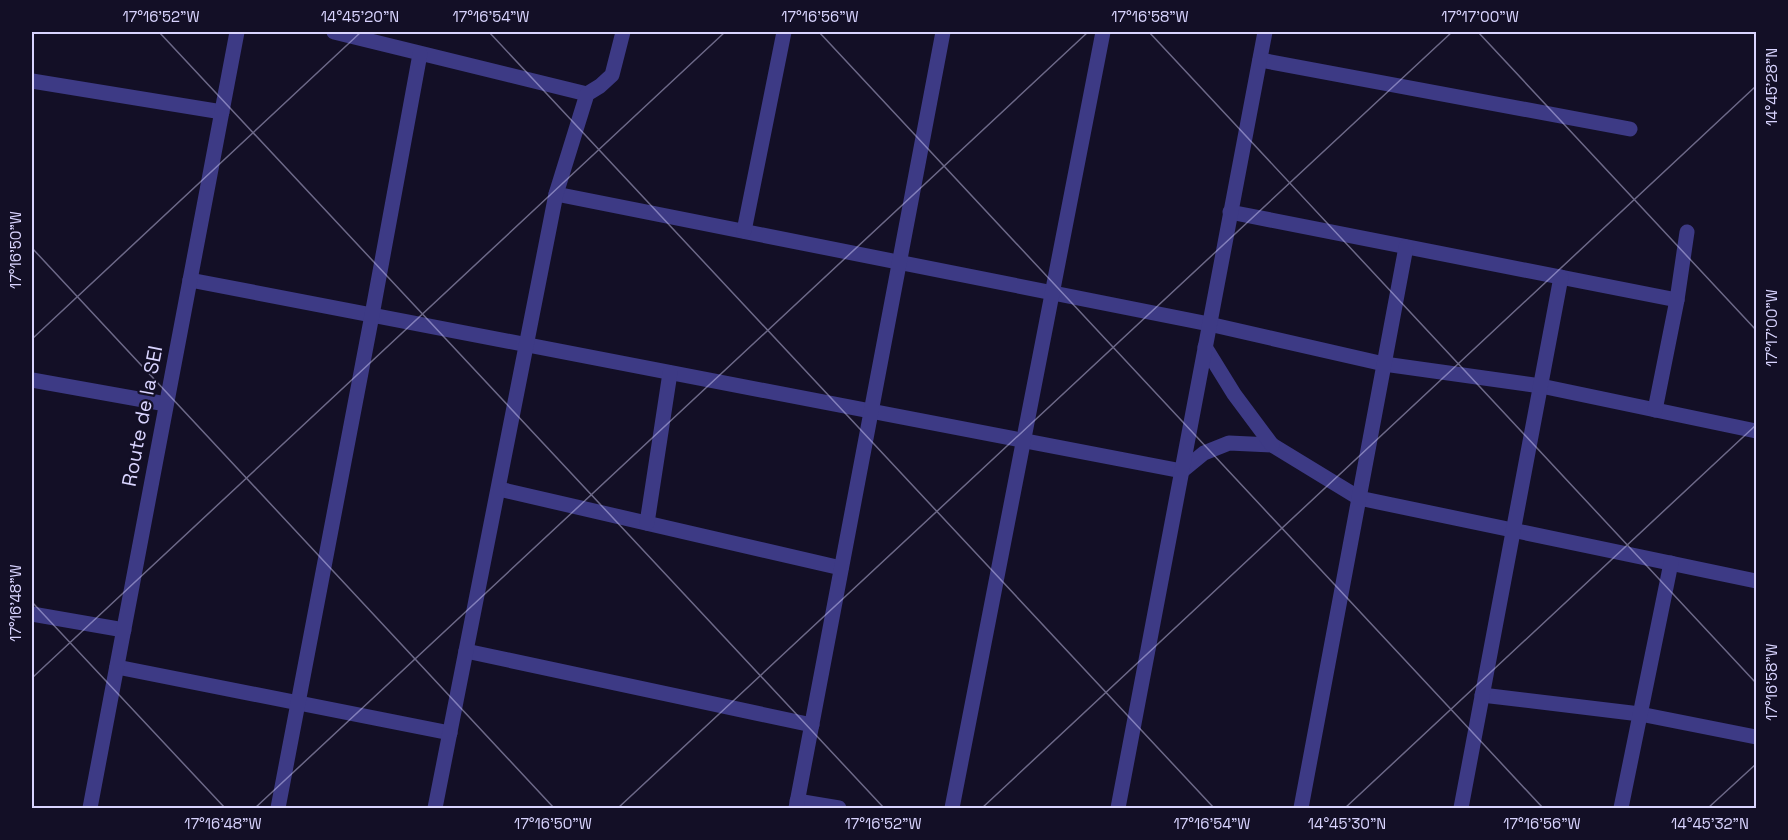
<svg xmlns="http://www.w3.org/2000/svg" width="1788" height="840" font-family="'Space Grotesk',sans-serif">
<rect width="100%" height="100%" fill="#130f26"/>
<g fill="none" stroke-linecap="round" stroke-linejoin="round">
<g stroke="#3d3a85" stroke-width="15">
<polyline points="334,32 587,94"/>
<polyline points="1260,60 1630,129"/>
<polyline points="32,81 222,112"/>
<polyline points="556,194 1209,324 1384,364 1541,386 1756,431"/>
<polyline points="1230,212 1677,300"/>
<polyline points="744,231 784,32"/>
<polyline points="190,280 1182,471 1204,453 1229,443 1272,445 1359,498 1756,581"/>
<polyline points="1205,347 1234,394 1272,445"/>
<polyline points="32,380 166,404"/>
<polyline points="1655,410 1677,300 1687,232"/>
<polyline points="499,489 841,568"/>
<polyline points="647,523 670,373"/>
<polyline points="32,614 124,630"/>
<polyline points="466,651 812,725"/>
<polyline points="117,667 450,733"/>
<polyline points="1482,695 1640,714 1756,737"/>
<polyline points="797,801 839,808"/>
<polyline points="90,808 237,32"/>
<polyline points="278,808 372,315 420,54"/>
<polyline points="435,808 556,194 587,94 600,86 612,75 623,32"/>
<polyline points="796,808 943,32"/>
<polyline points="952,808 1103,32"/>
<polyline points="1118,808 1265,32"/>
<polyline points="1301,808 1406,247"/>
<polyline points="1461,808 1561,277"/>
<polyline points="1621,808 1671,563"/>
</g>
</g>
<path fill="none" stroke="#d9d4ff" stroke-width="1.5" stroke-opacity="0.45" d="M 159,32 L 884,808M 489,32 L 1214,808M 819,32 L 1543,808M 1149,32 L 1756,683M 1478,32 L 1756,330M 32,248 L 554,808M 32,339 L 361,32M 32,602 L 225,808M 32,678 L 725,32M 255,808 L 1088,32M 618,808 L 1452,32M 982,808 L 1756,86M 1345,808 L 1756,425M 1708,808 L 1756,764"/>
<g text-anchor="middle" stroke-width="4.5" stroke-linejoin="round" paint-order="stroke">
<g font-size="20" fill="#d9d4ff" stroke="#130f26">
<text transform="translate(142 416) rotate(-79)" y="7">Route de la SEI</text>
</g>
</g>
<rect width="1788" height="840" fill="none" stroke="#130f26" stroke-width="66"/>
<rect x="33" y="33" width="1722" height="774" fill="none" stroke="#d9d4ff" stroke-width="2"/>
<g font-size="15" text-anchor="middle" fill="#d9d4ff">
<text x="161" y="22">17°16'52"W</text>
<text x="360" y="22">14°45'20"N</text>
<text x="491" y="22">17°16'54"W</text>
<text x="820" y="22">17°16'56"W</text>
<text x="1150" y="22">17°16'58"W</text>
<text x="1480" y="22">17°17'00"W</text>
<text transform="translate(1772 87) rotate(-90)" y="5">14°45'28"N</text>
<text transform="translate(16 250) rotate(-90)" y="5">17°16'50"W</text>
<text transform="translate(1772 328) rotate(-90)" y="5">17°17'00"W</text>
<text transform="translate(16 603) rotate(-90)" y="5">17°16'48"W</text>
<text transform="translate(1772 682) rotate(-90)" y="5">17°16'58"W</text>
<text x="223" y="829">17°16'48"W</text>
<text x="553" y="829">17°16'50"W</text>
<text x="883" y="829">17°16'52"W</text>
<text x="1212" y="829">17°16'54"W</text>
<text x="1347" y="829">14°45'30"N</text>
<text x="1542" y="829">17°16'56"W</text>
<text x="1710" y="829">14°45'32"N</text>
</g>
</svg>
